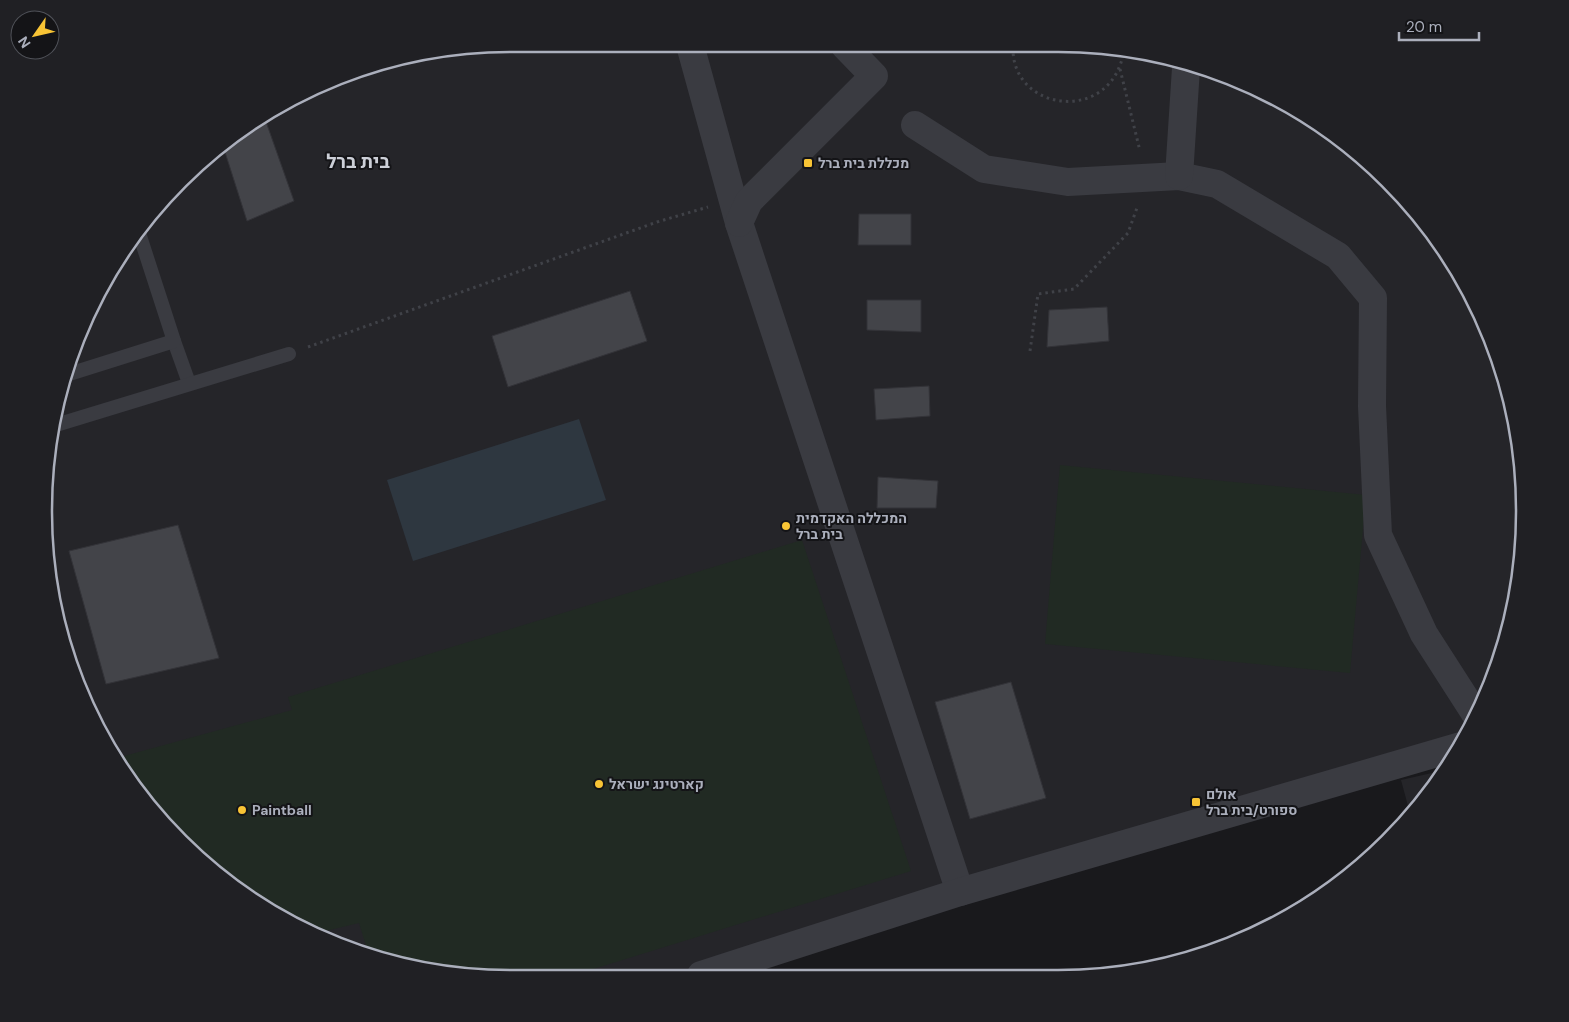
<svg xmlns="http://www.w3.org/2000/svg" width="1569" height="1022" font-family="'DM Sans',Heebo,sans-serif">
<rect width="100%" height="100%" fill="#19191c"/>
<g fill="#252529">
<polygon points="511,44 1119,48 1264,92 1366,160 1429,226 1477,304 1509,390 1524,480 1521,572 1501,661 1463,744 712,976 450,974 332,943 203,862 106,745 60,632 45,481 69,361 140,226 251,123 361,68"/>
<polygon points="1445,770 1411,817 1401,780"/>
</g>
<g fill="#212a23">
<polygon points="1060,465 1366,495 1350,673 1045,644"/>
<polygon points="802,540 911,871 574,975 450,974 368,952 359,923 317,933 203,862 117,758 292,710 288,697"/>
</g>
<polygon fill="#2e3740" points="579,419 606,500 413,561 387,480"/>
<g fill="#434449" stroke="#333338">
<polygon points="264,116 294,201 247,221 224,149 251,123"/>
<polygon points="859,214 911,214 911,245 858,245"/>
<polygon points="630,291 647,341 508,387 492,336"/>
<polygon points="867,300 921,300 921,332 867,330"/>
<polygon points="1107,307 1109,341 1047,347 1049,310"/>
<polygon points="929,386 930,416 876,420 874,389"/>
<polygon points="878,477 938,481 936,508 877,508"/>
<polygon points="178,525 219,658 106,684 69,551"/>
<polygon points="1011,682 1046,798 970,819 935,702"/>
</g>
<g fill="none" stroke-linecap="round" stroke-linejoin="round">
<g stroke="#404248" stroke-width="3" stroke-dasharray="2.5 4" stroke-linecap="butt">
<path d="M 1013,47 C 1011,113 1114,125 1124,49"/>
<polyline points="1120,69 1140,151"/>
<polyline points="308,347 657,222 708,207"/>
<polyline points="1030,351 1038,294 1074,289 1128,233 1138,205"/>
</g>
<g stroke="#3a3b41" stroke-width="14">
<polyline points="174,341 189,383"/>
<polyline points="66,375 174,341 138,230"/>
<polyline points="56,425 289,354"/>
</g>
<g stroke="#3a3b41" stroke-width="28">
<polyline points="690,45 739,223 960,892"/>
<polyline points="915,125 984,169 1068,182 1179,176 1217,184 1338,256 1373,298 1372,406 1378,535 1424,634 1476,715"/>
<polyline points="1179,176 1186,68"/>
<polyline points="739,223 749,201 874,76 845,46"/>
<polyline points="701,975 960,892 1461,746"/>
</g>
</g>
<g fill="#f8c435" stroke="#141417" stroke-width="2">
<rect x="803" y="158" width="10" height="10" rx="2.5"/>
<circle cx="786" cy="526" r="5"/>
<circle cx="599" cy="784" r="5"/>
<rect x="1191" y="797" width="10" height="10" rx="2.5"/>
<circle cx="242" cy="810" r="5"/>
</g>
<g text-anchor="middle" stroke-width="4" stroke-linejoin="round" paint-order="stroke">
<g font-size="14" font-weight="bold" fill="#abafbc" stroke="#141417" text-anchor="start">
<text x="818" y="168">מכללת בית ברל</text>
<text x="796" y="523">המכללה האקדמית<tspan x="796" dy="16">בית ברל</tspan></text>
<text x="609" y="789">קארטינג ישראל</text>
<text x="1206" y="799">אולם<tspan x="1206" dy="16">ספורט/בית ברל</tspan></text>
<text x="252" y="815">Paintball</text>
</g>
<g font-size="19" font-weight="bold" fill="#cccfd7" stroke="#141417">
<text x="358" y="168">בית ברל</text>
</g>
</g>
<path d="M0 0H1569V1022H0ZM510 52H1058A458 458 0 0 1 1516 510V512A458 458 0 0 1 1058 970H510A458 458 0 0 1 52 512V510A458 458 0 0 1 510 52Z" fill="#202024" fill-rule="evenodd"/>
<path fill="none" stroke="#abafbc" stroke-width="2.5" d="M510 52H1058A458 458 0 0 1 1516 510V512A458 458 0 0 1 1058 970H510A458 458 0 0 1 52 512V510A458 458 0 0 1 510 52Z"/>
<g transform="translate(35 35) rotate(236)"><circle r="24" fill="#141417" stroke="#505259"/>
<path d="M0-4L9 19L0 12L-9 19Z" fill="#f8c435"/>
<text y="-8" font-size="14" font-weight="bold" text-anchor="middle" fill="#abafbc">N</text>
</g>
<path d="M1399 32v8h80v-8" fill="none" stroke="#abafbc" stroke-width="2.5"/>
<text x="1406" y="32" font-size="15" fill="#abafbc" stroke="#141417" stroke-width="4" paint-order="stroke">20 m</text>
</svg>
